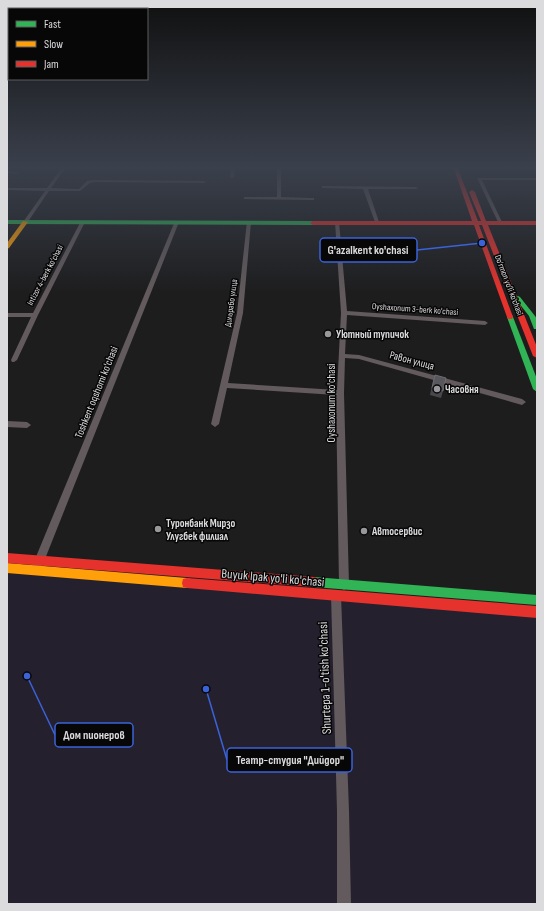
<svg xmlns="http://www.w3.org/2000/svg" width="544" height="911" font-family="'Sofia Sans Condensed',sans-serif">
<rect width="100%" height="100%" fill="#1d1d1e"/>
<polygon fill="#25202e" points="7,568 537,612 537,904 7,904"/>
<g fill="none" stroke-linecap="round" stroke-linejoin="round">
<g fill="#625a5c" fill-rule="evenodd">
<polygon points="63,166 67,166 51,188 79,189 87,181 95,180 204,181 206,182 204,183 95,182 90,183 80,191 49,191 27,223 23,223 23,222 45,191 7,190 7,188 47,188"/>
<polygon points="231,166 235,166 234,177 232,178 230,177"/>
<polygon points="277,166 281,166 281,197 312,198 314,198 314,200 244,199 244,197 277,197"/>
<polygon points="7,171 19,173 17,174 7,173"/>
<polygon points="477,178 537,178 537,180 482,180 502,222 500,223 498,222"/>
<polygon points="324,186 416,187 418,188 416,189 368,189 379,222 377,223 375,222 363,189 322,188 322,186"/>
<polygon points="81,221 85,222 38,315 17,360 14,362 12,362 11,360 31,317 7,317 7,313 33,313"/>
<polygon points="175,221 179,222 43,564 41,567 38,568 35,567 33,564"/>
<polygon points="247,221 251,222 243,313 228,383 337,390 341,313 335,222 337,221 339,222 347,311 485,321 488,323 485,325 347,315 345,354 359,355 522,399 526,402 522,405 359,359 345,358 344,393 349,585 347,588 344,590 341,588 339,585 336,395 227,388 219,424 215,427 211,424 237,313"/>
<polygon points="7,421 27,422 31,425 27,428 7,427"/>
<polygon points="336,590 339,592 341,595 349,811 351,904 337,904 337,811 331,595 333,592"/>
</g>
<g fill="#30b455" fill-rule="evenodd">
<polygon points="7,220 313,221 316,223 313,225 7,224"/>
<polygon points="518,296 520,297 535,316 537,319 537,329 534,329 529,316 515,298"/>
<polygon points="508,315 512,315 513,317 537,379 537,392 533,389 507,317"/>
<polygon points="314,577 537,595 537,605 314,587 310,586 309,582 310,578"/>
</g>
<g fill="#ff9f0a" fill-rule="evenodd">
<polygon points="23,221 28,222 9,248 7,249 7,243"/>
<polygon points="7,563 187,578 191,579 192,583 191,587 187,588 7,573"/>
</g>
<g fill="#e5322d" fill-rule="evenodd">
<polygon points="453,166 457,166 478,221 481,221 469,192 472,190 475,192 486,221 537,221 537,225 488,225 537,347 537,358 533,356 482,225 479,225 513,317 512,319 508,319 507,317 474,225 313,225 310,223 313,221 472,221"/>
<polygon points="7,553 314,577 318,578 319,582 318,586 314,587 7,563"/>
<polygon points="187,578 537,606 537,618 187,588 183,587 182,583 183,579"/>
</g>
</g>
<polygon fill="#48474e" points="435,375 443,391 441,398 430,395 433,381"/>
<polygon fill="#58575d" stroke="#6c6c71" points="435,375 446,378 443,391 432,388"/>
<linearGradient id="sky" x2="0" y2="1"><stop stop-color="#101010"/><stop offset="0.57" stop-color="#3a404c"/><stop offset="1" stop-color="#3a404c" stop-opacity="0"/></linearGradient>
<rect width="544" height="293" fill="url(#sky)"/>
<g fill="#98989a" stroke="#070708" stroke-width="1.5">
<circle cx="328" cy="334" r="4"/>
<circle cx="437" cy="389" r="4"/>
<circle cx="158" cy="529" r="4"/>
<circle cx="364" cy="531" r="4"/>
</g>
<g text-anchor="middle" stroke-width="3" stroke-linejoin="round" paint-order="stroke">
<g font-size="9" fill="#dbdbdd" stroke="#070708">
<text transform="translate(45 275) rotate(-62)" y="3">Intizor 4-berk ko'chasi</text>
<text transform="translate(509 285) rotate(69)" y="3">Do‘rmon yo‘li ko‘chasi</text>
<text transform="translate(231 303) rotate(-82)" y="3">Дильрабо улица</text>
<text transform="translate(415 309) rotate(4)" y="3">Oyshaxonum 3-berk ko'chasi</text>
</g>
<g font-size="11" font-weight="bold" fill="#dbdbdd" stroke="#070708" text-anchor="start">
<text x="336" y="338">Уютный тупичок</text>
<text x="445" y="393">Часовня</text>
<text x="166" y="527">Туронбанк Мирзо<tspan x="166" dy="13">Улугбек филиал</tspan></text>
<text x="372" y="535">Автосервис</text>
</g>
<g font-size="11" fill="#dbdbdd" stroke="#070708">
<text transform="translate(412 360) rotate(15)" y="4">Равон улица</text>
<text transform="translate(96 392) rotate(-68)" y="4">Toshkent oqshomi ko'chasi</text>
<text transform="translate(331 403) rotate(-90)" y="4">Oyshaxonum ko'chasi</text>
</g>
<g font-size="13" fill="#dbdbdd" stroke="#070708">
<text transform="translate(273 577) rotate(5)" y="5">Buyuk Ipak yo'li ko'chasi</text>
<text transform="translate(324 678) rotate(-92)" y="5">Shurtepa 1-o'tish ko'chasi</text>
</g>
</g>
<path fill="none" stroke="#3a63d9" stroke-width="1.5" d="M482 243L417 250M27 676L55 735M206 689L227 760"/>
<g fill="#3a63d9" stroke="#070708" stroke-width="1.5">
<circle cx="482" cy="243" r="4"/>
<circle cx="27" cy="676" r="4"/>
<circle cx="206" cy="689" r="4"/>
</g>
<g fill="#070708" stroke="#3a63d9" stroke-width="1.5">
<rect x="320" y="238" width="97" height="24" rx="4"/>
<rect x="55" y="723" width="78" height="24" rx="4"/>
<rect x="227" y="748" width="125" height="24" rx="4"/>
</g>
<g font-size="12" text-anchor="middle" font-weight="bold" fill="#dbdbdd">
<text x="368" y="254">G'azalkent ko'chasi</text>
<text x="94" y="739">Дом пионеров</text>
<text x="290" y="764">Театр-студия "Дийдор"</text>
</g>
<rect width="544" height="911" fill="none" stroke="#dbdbdd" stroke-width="16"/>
<rect x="8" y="8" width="140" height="72" fill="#070708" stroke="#5c5c5d"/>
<rect x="16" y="21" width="20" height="6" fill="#30b455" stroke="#5c5c5d"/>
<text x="44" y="28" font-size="12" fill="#dbdbdd">Fast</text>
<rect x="16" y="41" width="20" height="6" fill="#ff9f0a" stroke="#5c5c5d"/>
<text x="44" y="48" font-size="12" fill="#dbdbdd">Slow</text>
<rect x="16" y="61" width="20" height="6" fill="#e5322d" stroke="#5c5c5d"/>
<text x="44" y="68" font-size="12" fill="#dbdbdd">Jam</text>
</svg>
